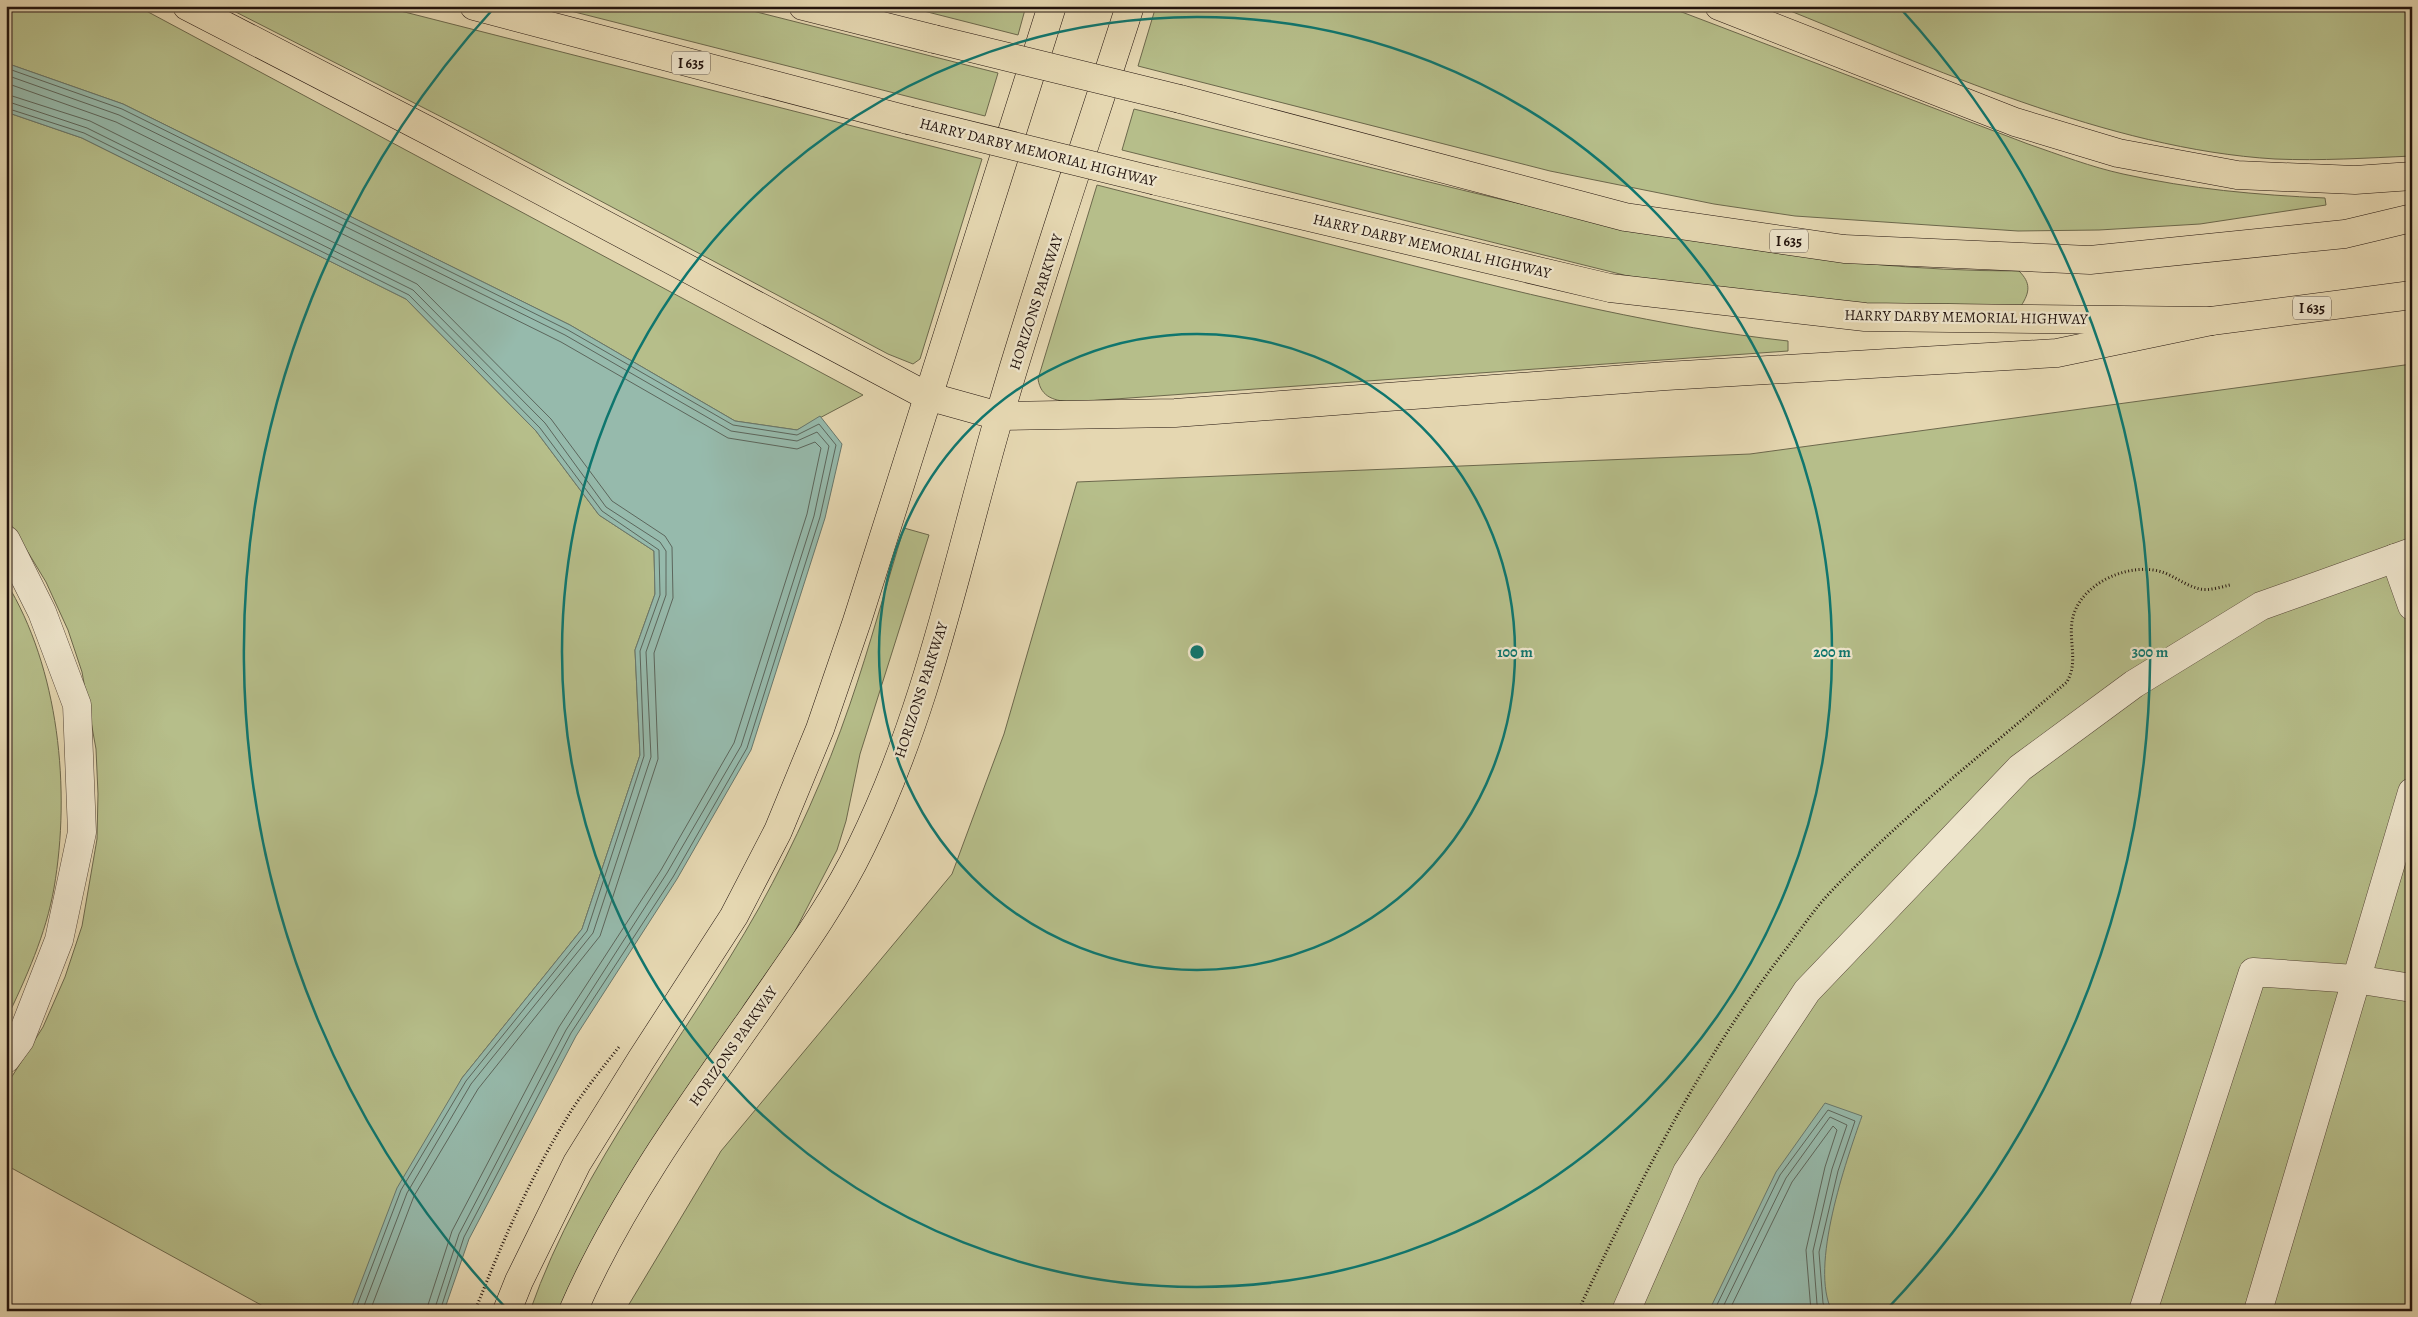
<svg xmlns="http://www.w3.org/2000/svg" width="2418" height="1317" font-family="Alegreya,serif">
<rect width="100%" height="100%" fill="#e5d7b1"/>
<filter id="stains"><feTurbulence type="fractalNoise" baseFrequency=".004" numOctaves="4"/><feColorMatrix values="0 0 0 0 .2 0 0 0 0 .09 0 0 0 0 .02 0 0 0 .5 -.17"/></filter>
<radialGradient id="worn" r=".72"><stop offset=".6" stop-color="#630" stop-opacity="0"/><stop offset="1" stop-color="#630" stop-opacity=".3"/></radialGradient>
<g fill="#b6be8a" stroke="#6c684c">
<polygon points="6,6 137,6 863,395 797,430 735,421 570,325 123,104 6,63"/>
<polygon points="224,6 381,6 982,159 920,359 913,364 888,354 471,132"/>
<polygon points="551,6 733,6 998,73 985,116"/>
<polygon points="904,6 1026,6 1018,35"/>
<path d="M 1156,6 L 1666,6 L 2028,144 C 2060,155 2091,167 2123,174 C 2190,189 2257,195 2325,198 L 2326,205 L 2200,224 L 2099,230 L 2018,231 L 1795,216 L 1714,204 L 1550,171 L 1138,66 Z"/>
<path d="M 1778,6 L 2412,6 L 2412,156 C 2367,158 2321,161 2275,159 C 2108,149 1933,68 1778,6 Z"/>
<path d="M 1134,109 C 1231,133 1328,157 1425,181 C 1620,229 1816,271 2019,271 C 2031,283 2030,292 2021,306 L 1871,309 L 1684,286 L 1628,276 L 1122,150 Z"/>
<polygon points="6,112 82,138 406,299 536,431 599,515 654,551 655,594 635,650 640,755 582,929 462,1078 350,1311 272,1311 6,1165 6,1086 43,1027 65,977 82,926 97,839 98,794 96,749 82,672 68,630 46,582 6,516"/>
<path d="M 1097,185 C 1203,212 1309,239 1415,266 C 1538,297 1661,327 1788,341 L 1788,351 L 1073,402 C 1055,401 1041,398 1038,379 Z"/>
<polygon points="2412,364 2412,1311 625,1311 721,1151 952,874 1004,734 1077,482 1750,454"/>
<path d="M 904,528 L 929,535 L 860,754 L 846,821 L 837,850 L 793,935 L 563,1311 L 530,1311 C 582,1163 683,1043 759,908 C 795,843 826,774 850,704 C 870,646 886,586 904,528 Z"/>
<path d="M 6,582 C 59,668 71,790 54,888 C 46,934 26,978 6,1020 Z"/>
</g>
<g fill="#96baac" stroke="#68776c">
<polygon points="6,63 123,104 570,325 735,421 797,430 820,416 842,444 825,518 751,750 677,879 576,1036 469,1239 444,1311 350,1311 397,1188 462,1078 582,929 640,755 635,650 655,594 654,551 599,515 536,431 406,299 82,138 6,112"/>
<path d="M 1825,1103 L 1862,1116 C 1846,1161 1809,1267 1832,1311 L 1709,1311 L 1776,1172 Z"/>
</g>
<g fill="none" stroke-linecap="round" stroke-linejoin="round">
<g stroke="#5c665c" stroke-width="1">
<polyline points="6,68 122,109 568,330 733,425 797,435 819,424 836,445 820,517 747,748 673,877 571,1033 464,1237 440,1311"/>
<polyline points="6,75 119,115 565,335 731,431 797,441 817,432 829,446 814,516 741,746 667,873 566,1030 459,1234 434,1311"/>
<polyline points="6,83 116,122 561,342 728,438 797,449 815,442 821,448 807,514 734,743 661,870 559,1027 452,1231 426,1311"/>
<polyline points="6,94 90,121 417,284 551,419 612,501 665,536 672,547 673,598 654,653 658,759 600,936 478,1089 414,1196 370,1311"/>
<polyline points="6,101 87,128 413,290 545,423 606,507 660,542 666,551 666,595 646,652 651,757 593,933 471,1084 407,1193 362,1311"/>
<polyline points="6,108 84,133 409,295 540,428 602,511 659,550 660,595 640,651 644,756 587,931 466,1081 401,1190 355,1311"/>
<polyline points="1714,1311 1780,1175 1828,1110 1855,1121 1838,1171 1819,1252 1823,1303 1827,1311"/>
<polyline points="1721,1311 1786,1178 1830,1117 1847,1125 1832,1169 1813,1251 1817,1304 1819,1311"/>
<polyline points="1729,1311 1792,1182 1833,1126 1837,1130 1825,1167 1806,1250 1811,1311"/>
</g>
<defs>
<g id="minor">
<polyline points="6,540 42,612 77,705 82,832 59,940 20,1040 6,1059"/>
<polyline points="2395,558 2412,606"/>
<polyline points="1626,1311 1687,1172 1807,991 2020,768 2134,684 2261,606 2412,552"/>
<polyline points="2143,1311 2253,972 2355,979 2412,988"/>
<polyline points="2258,1311 2412,792"/>
</g>
<g id="major">
<polyline points="507,1311 519,1281 577,1163 641,1060 734,916 778,831 820,729 857,621 1052,6"/>
<path d="M 573,1311 C 618,1207 688,1109 753,1017 C 790,963 832,907 861,847 C 928,711 957,562 999,417 C 1039,279 1086,143 1130,6"/>
</g>
<g id="highway">
<polyline points="187,6 427,130 927,396 999,416 1175,413 1666,376 2057,353 2211,321"/>
<polyline points="474,6 908,120"/>
<polyline points="803,6 934,39"/>
<polyline points="1719,6 2015,122 2118,153 2237,175 2355,180 2412,176"/>
<polyline points="1180,99 1625,217 1844,249 2090,260 2345,234 2412,218"/>
<polyline points="1156,181 1610,288 1865,317 2211,321 2412,295"/>
</g>
</defs>
<use href="#minor" stroke="#534436" stroke-width="29"/>
<use href="#major" stroke="#22130d" stroke-width="29"/>
<use href="#highway" stroke="#22130d" stroke-width="29"/>
<g stroke="#22130d" stroke-width="3" stroke-dasharray="1 2.5" stroke-linecap="butt">
<path d="M 475,1311 C 502,1242 533,1171 573,1108 C 587,1087 603,1067 619,1047"/>
<path d="M 1578,1311 C 1637,1187 1699,1062 1783,953 C 1797,935 1810,915 1825,898 C 1898,819 1985,752 2067,682 C 2069,678 2071,673 2072,668 C 2075,649 2067,630 2075,611 C 2087,580 2134,561 2165,573 C 2177,578 2187,586 2200,589 C 2209,591 2221,587 2230,585"/>
</g>
<use href="#minor" stroke="#eee5cc" stroke-width="28"/>
<use href="#major" stroke="#e5d7b1" stroke-width="28"/>
<use href="#highway" stroke="#e5d7b1" stroke-width="28"/>
<defs>
<g id="highway-bridge">
<polyline points="934,39 1180,99"/>
<polyline points="908,120 1156,181"/>
</g>
</defs>
<use href="#highway-bridge" stroke="#22130d" stroke-width="29" stroke-linecap="butt"/>
<use href="#highway-bridge" stroke="#e5d7b1" stroke-width="28"/>
</g>
<g fill="none" stroke="#0f766e" stroke-width="2.5">
<circle cx="1197" cy="652" r="318"/>
<circle cx="1197" cy="652" r="635"/>
<path d="M506 1308A953 953 0 0 1 494 8M1900 8A953 953 0 0 1 1888 1308"/>
</g>
<g text-anchor="middle" stroke-width="4.5" stroke-linejoin="round" paint-order="stroke">
<g fill="#eee5cc" stroke="#5f5246" stroke-width="1">
<rect x="672" y="51.5" width="38" height="23" rx="4"/>
<rect x="1770" y="229.5" width="38" height="23" rx="4"/>
<rect x="2293" y="296.5" width="38" height="23" rx="4"/>
</g>
<g font-size="14" font-weight="bold" fill="#22130d">
<text x="691" y="68">I 635</text>
<text x="1789" y="246">I 635</text>
<text x="2312" y="313">I 635</text>
</g>
<g font-size="15" fill="#22130d" stroke="#eee5cc">
<text transform="translate(1038 152) rotate(14)" y="5">HARRY DARBY MEMORIAL HIGHWAY</text>
<text transform="translate(1432 246) rotate(13)" y="5">HARRY DARBY MEMORIAL HIGHWAY</text>
<text transform="translate(1036 302) rotate(-72)" y="5">HORIZONS PARKWAY</text>
<text transform="translate(1966 317) rotate(1)" y="5">HARRY DARBY MEMORIAL HIGHWAY</text>
<text transform="translate(921 690) rotate(-72)" y="5">HORIZONS PARKWAY</text>
<text transform="translate(733 1046) rotate(-55)" y="5">HORIZONS PARKWAY</text>
</g>
</g>
<circle cx="1197" cy="652" r="8" fill="#0f766e" stroke="#eee5cc" stroke-width="2.5"/>
<g font-size="15" text-anchor="middle" font-weight="bold" fill="#0f766e" stroke="#eee5cc" stroke-width="4.5" stroke-linejoin="round" paint-order="stroke">
<text x="1515" y="657">100 m</text>
<text x="1832" y="657">200 m</text>
<text x="2150" y="657">300 m</text>
</g>
<rect width="2418" height="1317" fill="none" stroke="#e5d7b1" stroke-width="25"/>
<rect x="8" y="8" width="2403" height="1302" fill="none" stroke="#22130d" stroke-width="2.5"/>
<rect x="12" y="12" width="2393" height="1292" fill="none" stroke="#22130d"/>
<rect width="100%" height="100%" filter="url(#stains)"/>
<rect width="100%" height="100%" fill="url(#worn)"/>
</svg>
